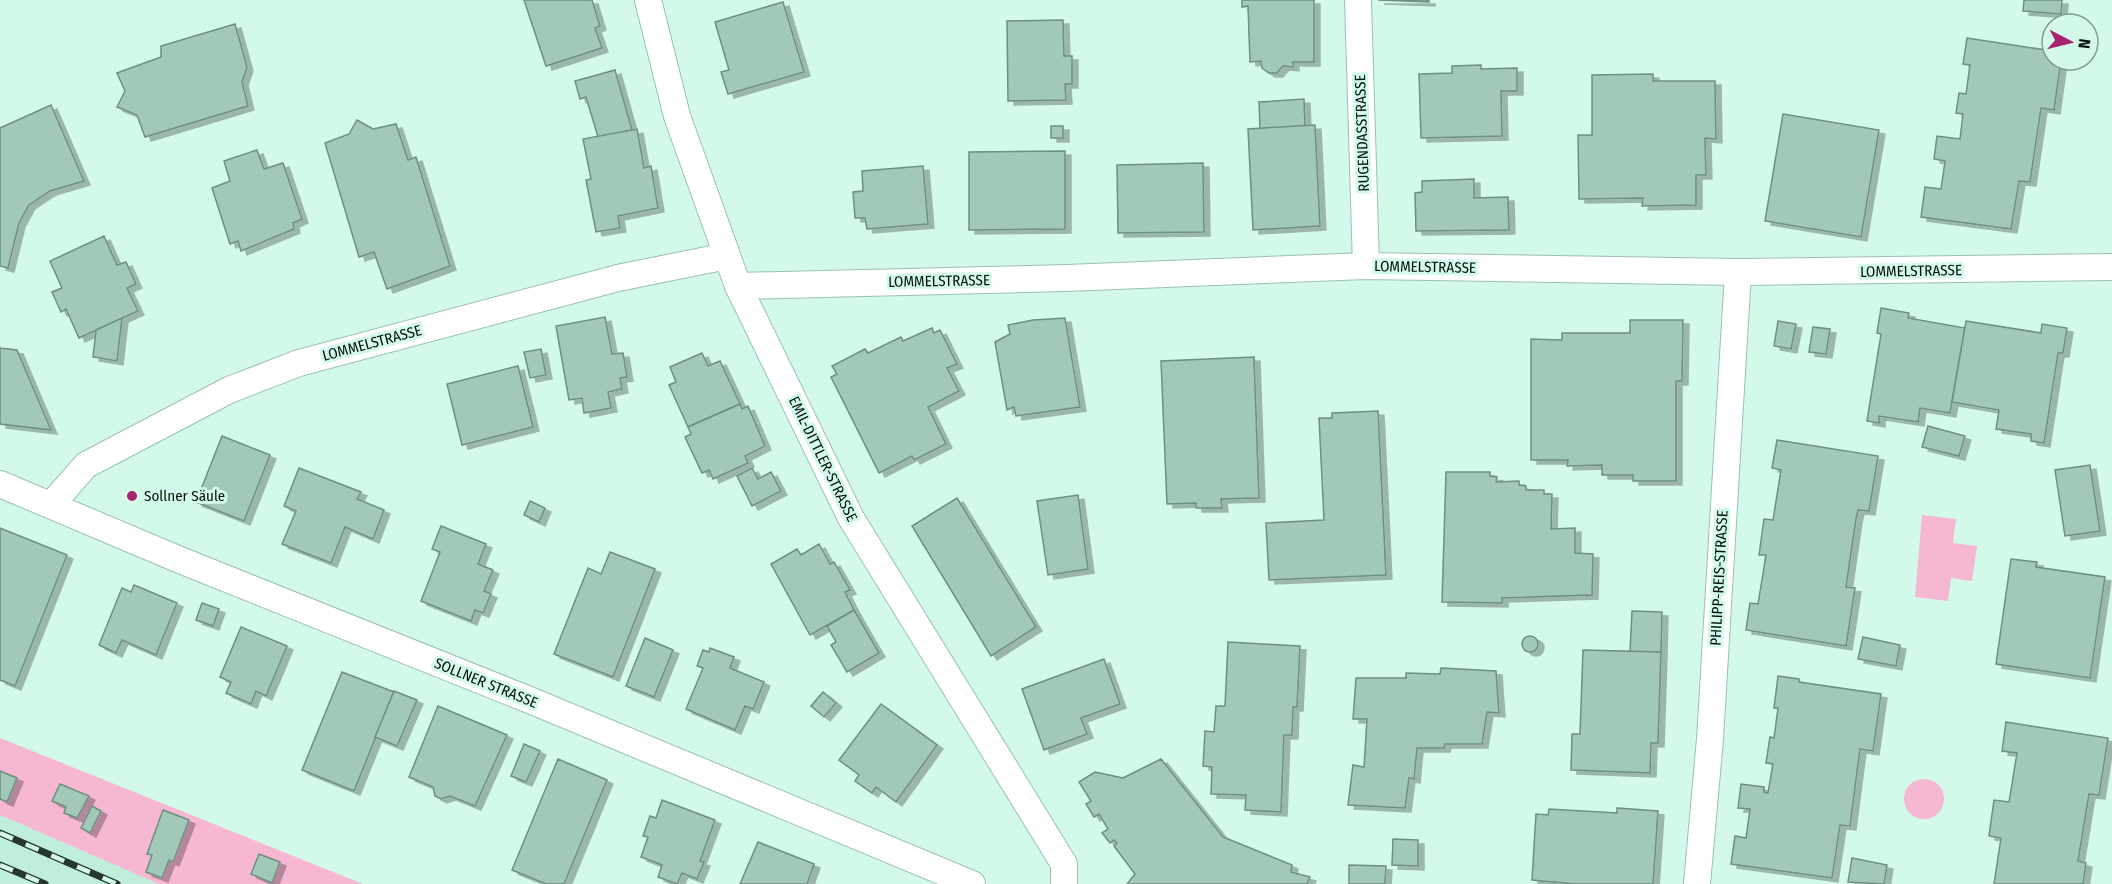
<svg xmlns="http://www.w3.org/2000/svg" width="2112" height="884" font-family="'Fira Sans Condensed',sans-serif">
<defs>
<filter id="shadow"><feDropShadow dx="6" dy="4" stdDeviation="0" flood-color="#0004"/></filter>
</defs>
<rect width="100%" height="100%" fill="#d3fae9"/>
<polygon fill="#bfefdb" points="0,815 159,884 0,884"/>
<g fill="#f5b7d1">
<polygon points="1922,515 1956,519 1953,543 1977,546 1972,581 1951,578 1948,601 1915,597"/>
<polygon points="0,738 363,884 159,884 0,815"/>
<circle cx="1924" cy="799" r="20"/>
</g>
<g fill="#a2c8b8" stroke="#6c9082" stroke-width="1.5" filter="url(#shadow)">
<polygon points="524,0 592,0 600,26 595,28 602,48 546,66"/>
<polygon points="1242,0 1314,0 1314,62 1293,62 1293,67 1283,66 1277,73 1269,73 1262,68 1261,61 1250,62 1248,6 1242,7"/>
<polygon points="1378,0 1429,0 1429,2"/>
<polygon points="2024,0 2062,0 2061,14 2023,11"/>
<polygon points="783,2 804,72 728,94 721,72 729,70 715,22"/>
<polygon points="1063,20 1064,56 1072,56 1072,84 1065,84 1066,100 1008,101 1007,21"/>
<polygon points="235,24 247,67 242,82 248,106 145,137 137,115 117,107 125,91 117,73 161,57 161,46"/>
<polygon points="1967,38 2052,51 2052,60 2061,60 2054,110 2041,108 2030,182 2019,181 2011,229 1921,217 1925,187 1941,189 1945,161 1934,159 1937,136 1960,139 1963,114 1956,113 1959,93 1966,94 1970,65 1963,64"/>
<polygon points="1481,65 1481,69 1517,68 1517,91 1501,91 1502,136 1421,138 1419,74 1452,73 1452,66"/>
<polygon points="615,70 632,130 598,137 586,97 580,99 575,81"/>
<polygon points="1653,74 1653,81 1715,81 1716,139 1705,138 1706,175 1696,175 1696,205 1642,206 1643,198 1579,199 1578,135 1592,135 1592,75"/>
<polygon points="1304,99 1305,126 1260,129 1259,102"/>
<polygon points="51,105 84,181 50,191 29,205 19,223 8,268 0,266 0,128"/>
<polygon points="1783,114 1879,130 1861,237 1765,221"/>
<polygon points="357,120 373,129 396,124 408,160 416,157 450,266 387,289 374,252 359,257 325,143 349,134"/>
<polygon points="1315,125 1320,226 1253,230 1248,129"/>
<rect x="1051" y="126" width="12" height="12"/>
<polygon points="637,129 644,168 651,166 658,208 618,216 620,228 596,232 586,180 591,179 583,139"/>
<polygon points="257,150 264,169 283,163 302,219 293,223 294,229 241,251 238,241 230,244 212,188 230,181 224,161"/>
<polygon points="1065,151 1065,229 969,230 969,152"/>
<polygon points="1203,163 1204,232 1118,233 1117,165"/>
<polygon points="923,166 928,224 867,229 865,218 855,218 853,192 863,191 862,171"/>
<polygon points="1474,179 1474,198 1508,197 1509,230 1416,231 1415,193 1422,192 1422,181"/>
<polygon points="104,236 117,265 126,262 136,284 127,288 138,311 79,338 66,309 61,312 52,292 62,288 50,261"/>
<polygon points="1881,308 1909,313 1908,318 1965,328 1950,413 1920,408 1918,422 1879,416 1879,423 1867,421 1881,334 1877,333"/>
<polygon points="605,317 612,354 623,353 627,377 620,378 622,389 608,392 611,408 584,413 582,398 569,400 556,326"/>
<polygon points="122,318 117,361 93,357 96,330"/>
<polygon points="1065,318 1080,407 1016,416 1014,407 1007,410 995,342 1010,334 1008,325 1033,320"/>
<polygon points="1630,320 1683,320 1682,381 1676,381 1676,481 1633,481 1633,475 1602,475 1602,465 1567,466 1568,460 1531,460 1531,339 1562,340 1562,333 1630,333"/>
<polygon points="1778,321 1796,324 1791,349 1774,346"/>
<polygon points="1966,321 2041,333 2042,324 2067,328 2063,353 2058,353 2044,443 2031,441 2031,434 1996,429 1999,410 1952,402"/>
<polygon points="1813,327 1830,329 1826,354 1809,352"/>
<polygon points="932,328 934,333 940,330 957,364 947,368 959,391 928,407 946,444 914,460 912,456 879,473 831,377 837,374 832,366 865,349 868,353 901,337 903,341"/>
<polygon points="0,348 17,350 51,430 0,424"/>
<polygon points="541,349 546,375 530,378 524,352"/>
<polygon points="702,353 708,366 720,361 740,404 688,427 669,385 676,382 670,367"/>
<polygon points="1254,357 1259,498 1221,499 1222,508 1196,508 1196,503 1167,504 1161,361"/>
<polygon points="518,366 533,427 462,445 447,384"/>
<polygon points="740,404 742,409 748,406 765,446 745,456 748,463 713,479 709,470 702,473 685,437 691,434 688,427"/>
<polygon points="1378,411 1386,575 1269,580 1266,523 1324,520 1319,418 1332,418 1332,413"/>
<polygon points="1928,426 1965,436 1959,456 1922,447"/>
<polygon points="222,436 270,455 244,521 196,502"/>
<polygon points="1777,440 1878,456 1869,511 1858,510 1856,519 1846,587 1855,588 1846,646 1746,630 1750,603 1758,604 1766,555 1759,555 1764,519 1773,520 1781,470 1772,468"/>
<polygon points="2090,465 2100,531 2065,536 2055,470"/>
<polygon points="299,468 361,492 357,499 384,510 373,539 345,527 331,563 282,544 296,511 284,506"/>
<polygon points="752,468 758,479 771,472 781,491 752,506 737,476"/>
<polygon points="1446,472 1490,472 1490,476 1497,477 1496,482 1519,481 1519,485 1526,486 1526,490 1544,490 1544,494 1552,494 1551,529 1575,528 1575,553 1593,554 1592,595 1502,598 1502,603 1442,602"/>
<polygon points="1078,495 1088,569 1048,575 1037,501"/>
<polygon points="957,498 1036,627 991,656 912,526"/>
<polygon points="530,501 545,508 539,522 524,515"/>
<polygon points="441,526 486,544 478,564 493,570 484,591 491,594 483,613 475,610 471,621 421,601 440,552 432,549"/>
<polygon points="0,528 67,555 15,686 0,680"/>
<polygon points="819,544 830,564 834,562 850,590 845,592 854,610 810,635 771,564 797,549 801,555"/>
<polygon points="610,552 655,569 613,677 554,654 588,568 601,574"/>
<polygon points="2011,559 2037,562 2036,567 2105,577 2090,678 1996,664"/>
<polygon points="134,585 177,603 156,655 122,640 116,653 99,645 122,588 131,592"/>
<polygon points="202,603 219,609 213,626 196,620"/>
<polygon points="854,610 879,653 847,672 831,645 836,642 827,626"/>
<polygon points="1632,611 1662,612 1661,652 1630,652"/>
<polygon points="241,627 287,646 266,696 256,691 251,704 226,693 231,682 220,677"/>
<circle cx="1530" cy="644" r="8"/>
<polygon points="1863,637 1900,645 1896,666 1858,659"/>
<polygon points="645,638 673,650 654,697 626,686"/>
<polygon points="1228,642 1300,646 1297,707 1293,707 1292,735 1284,735 1281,812 1245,810 1246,795 1211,794 1212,767 1203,766 1205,731 1214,732 1216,706 1225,706"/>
<polygon points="710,648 734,657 730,668 764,682 753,709 745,706 735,730 686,709 703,668 697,666 703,650 709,652"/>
<polygon points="1583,650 1661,652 1658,743 1651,743 1650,773 1571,770 1572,734 1580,734"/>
<polygon points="1104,659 1120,704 1081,718 1087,734 1044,750 1022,689"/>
<polygon points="1441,668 1496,671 1499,713 1487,712 1482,744 1445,744 1444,748 1417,748 1414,779 1409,778 1405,808 1348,805 1353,765 1364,767 1367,719 1353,719 1356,678 1406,678 1406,673 1440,674"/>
<polygon points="342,672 394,692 354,791 302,770"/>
<polygon points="1778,676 1799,679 1799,682 1881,694 1873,751 1860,749 1850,826 1840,825 1832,878 1731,864 1735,836 1746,838 1750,809 1738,808 1741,784 1764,787 1764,792 1768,793 1773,764 1766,763 1770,737 1774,738 1778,708 1774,708"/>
<polygon points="394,691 417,700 397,746 375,737"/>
<polygon points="823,692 836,703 824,717 811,706"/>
<polygon points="881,704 937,745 896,802 876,787 872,793 855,781 859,775 839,760"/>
<polygon points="438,706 507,735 475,806 450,796 441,799 435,796 433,787 409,777"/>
<polygon points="2006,722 2108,738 2099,795 2089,794 2078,861 2086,863 2083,884 1994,884 2001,838 1989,836 1994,800 2009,802 2017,753 2002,751"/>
<polygon points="524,744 540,751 526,782 511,776"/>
<polygon points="558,759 607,780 564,884 546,884 512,870"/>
<polygon points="1161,759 1223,837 1292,865 1291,872 1310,877 1307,884 1127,884 1135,874 1114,846 1117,843 1114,840 1110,843 1102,833 1108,829 1099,814 1094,817 1086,804 1091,801 1079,782 1095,772 1123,778"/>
<polygon points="0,771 17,778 7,802 0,799"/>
<polygon points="60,784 89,796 77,818 64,813 66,807 52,801"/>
<polygon points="662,800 715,820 700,861 704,862 697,879 682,873 677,884 658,877 662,865 641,857 648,837 643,836 650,816 656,818"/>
<polygon points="92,806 101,811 90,833 81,828"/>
<polygon points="1617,808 1658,811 1653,884 1575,884 1532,880 1536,814 1548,815 1549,809 1617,813"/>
<polygon points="163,810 189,820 173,862 169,860 162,878 146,872 152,855 147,854"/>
<polygon points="1393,839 1418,840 1418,866 1392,865"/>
<polygon points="758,842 814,864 807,884 740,884"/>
<polygon points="259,854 280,862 272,883 251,874"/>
<polygon points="1852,858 1887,865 1884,884 1848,882"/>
<polygon points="1349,865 1386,866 1385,884 1349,884"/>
</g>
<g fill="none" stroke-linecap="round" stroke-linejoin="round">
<defs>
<g id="minor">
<polyline points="648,0 677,116 738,286 851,518 1064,864 1064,884"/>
<polyline points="1358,0 1366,266"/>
<polyline points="738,286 1067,278 1366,266 1738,272 2112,267"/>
<polyline points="0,484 180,560 532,701 972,884"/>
<polyline points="51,505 86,465 229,390 299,363 618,278 727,256"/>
<polyline points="1697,884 1710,739 1738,272"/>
</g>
</defs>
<use href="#minor" stroke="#9bc0b1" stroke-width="28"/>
<use href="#minor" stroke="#fff" stroke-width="26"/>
<defs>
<g id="rail">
<polyline points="0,833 117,884"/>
<polyline points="0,865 45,884"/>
</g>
</defs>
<use href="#rail" stroke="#263730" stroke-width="7"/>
<use href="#rail" stroke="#d3fae9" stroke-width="4.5" stroke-dasharray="14" stroke-linecap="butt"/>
</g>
<circle fill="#a9246e" stroke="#d3fae9" stroke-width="2" cx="132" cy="496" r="6"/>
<g text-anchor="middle" stroke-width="6" stroke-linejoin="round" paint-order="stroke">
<g font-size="15" fill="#05120d" stroke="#d3fae9">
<text transform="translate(1362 133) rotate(-92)" y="5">RUGENDASSTRASSE</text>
<text transform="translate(1425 267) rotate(1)" y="5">LOMMELSTRASSE</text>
<text transform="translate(1911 271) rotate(-1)" y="5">LOMMELSTRASSE</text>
<text transform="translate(939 281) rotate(-1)" y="5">LOMMELSTRASSE</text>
<text transform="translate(372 343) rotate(-15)" y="5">LOMMELSTRASSE</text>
<text transform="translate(823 459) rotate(64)" y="5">EMIL-DITTLER-STRASSE</text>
<text transform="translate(1719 578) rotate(-87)" y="5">PHILIPP-REIS-STRASSE</text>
<text transform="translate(486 683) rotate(22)" y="5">SOLLNER STRASSE</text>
</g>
<g font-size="15" fill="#05120d" stroke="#d3fae9" text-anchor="start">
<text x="144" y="501">Sollner Säule</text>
</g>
</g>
<g transform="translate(2070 42) rotate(97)"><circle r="28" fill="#d3fae9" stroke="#819d91" stroke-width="1.5"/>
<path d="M0-4.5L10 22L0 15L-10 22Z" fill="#a9246e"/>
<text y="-9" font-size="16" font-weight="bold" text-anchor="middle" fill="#05120d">N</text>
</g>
</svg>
